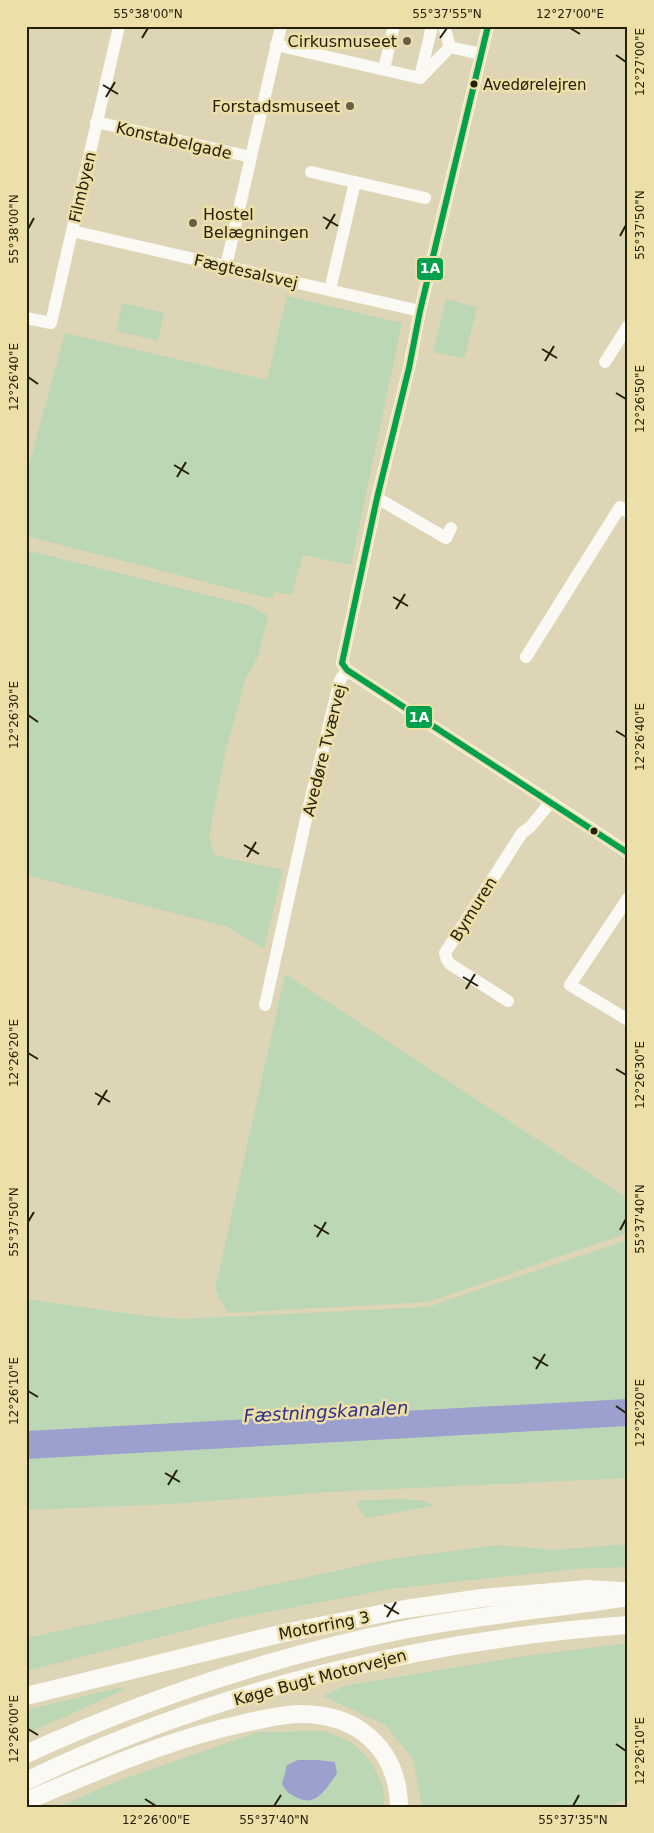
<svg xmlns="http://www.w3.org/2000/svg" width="654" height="1833" font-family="'DejaVu Sans',sans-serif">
<rect width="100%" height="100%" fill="#ddd5b6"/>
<g fill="#bcd7b5">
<polygon points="287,296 402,323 351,565 303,555 292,595 274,592 272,599 26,536 26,476 65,333 267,380"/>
<polygon points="446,299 477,307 464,359 433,352"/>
<polygon points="122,303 164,313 158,341 116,331"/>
<polygon points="26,550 251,606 268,616 258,656 245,681 225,753 209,837 214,855 283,870 264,949 228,927 26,875"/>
<polygon points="285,974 628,1199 628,1233 428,1302 228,1313 215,1290"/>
<polygon points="628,1240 628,1478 330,1492 172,1504 26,1510 26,1299 147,1316 181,1319 428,1307"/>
<polygon points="406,1499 425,1501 434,1506 366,1518 357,1504 361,1500"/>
<polygon points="628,1544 628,1567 576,1569 390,1589 237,1618 26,1671 26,1638 390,1559 496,1545 555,1550"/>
<polygon points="628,1643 628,1799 606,1807 422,1807 413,1759 385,1725 323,1696 347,1685 524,1656"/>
<polygon points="121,1687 124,1690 26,1734 26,1710"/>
<path d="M 325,1731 C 335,1736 350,1740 357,1747 C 371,1759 389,1788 383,1807 L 58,1807 L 118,1781 L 258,1732 Z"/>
</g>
<g fill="#9ba0ce">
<polygon points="628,1399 628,1426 26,1459 26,1431"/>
<path d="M 298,1760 L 317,1760 L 335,1762 L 337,1774 C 327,1786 318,1806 300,1799 C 291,1795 287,1793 282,1784 L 287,1765 Z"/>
</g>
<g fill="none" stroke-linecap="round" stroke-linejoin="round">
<g stroke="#faf9f4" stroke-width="12">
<path d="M 488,26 L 420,311 L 409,368 L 377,498 L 342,663 L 347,670 C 440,732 535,791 628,853"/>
<polyline points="276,45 420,78 450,47 444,26"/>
<polyline points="450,47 481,54"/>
<polyline points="384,69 394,26"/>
<polyline points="420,77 432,26"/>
<polyline points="96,122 251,157"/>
<polyline points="311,172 425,198"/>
<polyline points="72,231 420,311"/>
<polyline points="226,266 281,26"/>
<polyline points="330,290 355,182"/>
<polyline points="26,318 51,323 119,26"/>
<polyline points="605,362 628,326"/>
<polyline points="377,498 446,538 451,528"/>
<polyline points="526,657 620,507 628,512"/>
<polyline points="628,898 570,985 628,1020"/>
<polyline points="508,1001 450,964 447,960 445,953 522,833 530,827 551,802"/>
<polyline points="265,1005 308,810 340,680 347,670"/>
</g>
<g stroke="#faf9f4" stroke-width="18">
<polyline points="26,1696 284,1633 405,1609 482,1598 587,1589 622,1591"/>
<path d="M 26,1754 C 146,1699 274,1656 403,1630 C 477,1615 553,1609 628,1597"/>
<path d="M 26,1781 C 214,1690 420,1640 628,1625"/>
<path d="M 26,1801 C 97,1771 169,1739 245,1723 C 263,1719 282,1714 301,1714 C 358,1714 398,1749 399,1807"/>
</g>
<defs>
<polyline id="bus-1" points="488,26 420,311 409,368 377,498 342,663 347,670 628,853"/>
</defs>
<use href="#bus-1" stroke="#ecdfa7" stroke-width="10"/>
<use href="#bus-1" stroke="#029f4d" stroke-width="6"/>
</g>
<path fill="none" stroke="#25200a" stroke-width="2" d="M 570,28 L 580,34M 142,38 L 148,28M 440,38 L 447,28M 616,55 L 626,62M 103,85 L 118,94M 106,97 L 115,82M 323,217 L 338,226M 28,229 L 34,218M 326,229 L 335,214M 620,236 L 626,225M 542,349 L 557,358M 545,361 L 554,346M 28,377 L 38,384M 616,393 L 626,399M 174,465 L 189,474M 177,477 L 186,462M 393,597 L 408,606M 396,609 L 405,594M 28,715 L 38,722M 616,731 L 626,737M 244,845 L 259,854M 247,857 L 256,842M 463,977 L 478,986M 466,989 L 475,974M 28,1053 L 38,1059M 616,1069 L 626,1075M 95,1093 L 110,1102M 98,1105 L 107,1090M 28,1222 L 34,1212M 314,1225 L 329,1234M 620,1230 L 626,1219M 317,1237 L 326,1222M 533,1357 L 548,1366M 536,1369 L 545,1354M 28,1391 L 38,1397M 616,1406 L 626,1413M 165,1473 L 180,1482M 168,1485 L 177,1470M 384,1605 L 399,1614M 387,1617 L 396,1602M 28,1729 L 38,1735M 616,1744 L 626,1751M 145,1799 L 156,1806M 274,1806 L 281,1795M 573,1806 L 579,1795"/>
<g fill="#655f46" stroke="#ecdfa7" stroke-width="2">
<circle cx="407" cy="41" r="5"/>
<circle cx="350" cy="106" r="5"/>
<circle cx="193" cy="223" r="5"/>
</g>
<g fill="#25200a" stroke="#ecdfa7" stroke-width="2">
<circle cx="474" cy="84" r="4.5"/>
<circle cx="594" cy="831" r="4.5"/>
</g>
<g text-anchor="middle" stroke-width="5" stroke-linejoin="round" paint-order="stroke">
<g font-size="15" fill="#25200a" stroke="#ecdfa7" text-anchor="start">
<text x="483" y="90">Avedørelejren</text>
</g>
<g font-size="16" fill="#25200a" stroke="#ecdfa7" text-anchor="end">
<text x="397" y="47">Cirkusmuseet</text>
<text x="340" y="112">Forstadsmuseet</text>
<text x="203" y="220" text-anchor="start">Hostel<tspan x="203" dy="18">Belægningen</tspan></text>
</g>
<g font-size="16" fill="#25200a" stroke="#ecdfa7">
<text transform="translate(174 140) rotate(13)" y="6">Konstabelgade</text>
<text transform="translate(82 187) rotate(-77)" y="6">Filmbyen</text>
<text transform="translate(246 271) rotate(13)" y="6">Fægtesalsvej</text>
<text transform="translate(324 750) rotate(-76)" y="6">Avedøre Tværvej</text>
<text transform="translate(473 909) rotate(-58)" y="6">Bymuren</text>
<text transform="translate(324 1625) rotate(-11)" y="6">Motorring 3</text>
<text transform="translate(320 1677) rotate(-15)" y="6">Køge Bugt Motorvejen</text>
</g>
<g font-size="18" font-style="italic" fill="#2f2e89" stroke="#ecdfa7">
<text transform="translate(326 1412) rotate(-3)" y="6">Fæstningskanalen</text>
</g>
</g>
<g stroke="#ecdfa7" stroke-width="2">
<rect x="416" y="257" width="28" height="24" rx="5" fill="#029f4d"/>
<rect x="405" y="705" width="28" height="24" rx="5" fill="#029f4d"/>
</g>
<g font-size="14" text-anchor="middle" font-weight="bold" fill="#fff">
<text x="430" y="273">1A</text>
<text x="419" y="722">1A</text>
</g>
<rect width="654" height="1833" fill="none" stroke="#ecdfa7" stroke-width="55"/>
<rect x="28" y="28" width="598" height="1778" fill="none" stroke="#25200a" stroke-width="2"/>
<g font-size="12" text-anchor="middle" fill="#25200a">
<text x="148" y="18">55°38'00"N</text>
<text x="447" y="18">55°37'55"N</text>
<text x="570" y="18">12°27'00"E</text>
<text transform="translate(640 62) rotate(-90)" y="4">12°27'00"E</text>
<text transform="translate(640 225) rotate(-90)" y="4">55°37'50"N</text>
<text transform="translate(14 229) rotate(-90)" y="4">55°38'00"N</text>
<text transform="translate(14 377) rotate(-90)" y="4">12°26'40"E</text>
<text transform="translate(640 399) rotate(-90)" y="4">12°26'50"E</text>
<text transform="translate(14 715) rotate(-90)" y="4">12°26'30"E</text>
<text transform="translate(640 737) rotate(-90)" y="4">12°26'40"E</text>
<text transform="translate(14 1053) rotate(-90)" y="4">12°26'20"E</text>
<text transform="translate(640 1075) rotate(-90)" y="4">12°26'30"E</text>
<text transform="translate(640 1219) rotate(-90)" y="4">55°37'40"N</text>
<text transform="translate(14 1222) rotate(-90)" y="4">55°37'50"N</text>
<text transform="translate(14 1391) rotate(-90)" y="4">12°26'10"E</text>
<text transform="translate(640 1413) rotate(-90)" y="4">12°26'20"E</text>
<text transform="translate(14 1729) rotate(-90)" y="4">12°26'00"E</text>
<text transform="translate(640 1751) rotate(-90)" y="4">12°26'10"E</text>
<text x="156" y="1824">12°26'00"E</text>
<text x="274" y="1824">55°37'40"N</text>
<text x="573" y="1824">55°37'35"N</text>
</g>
</svg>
